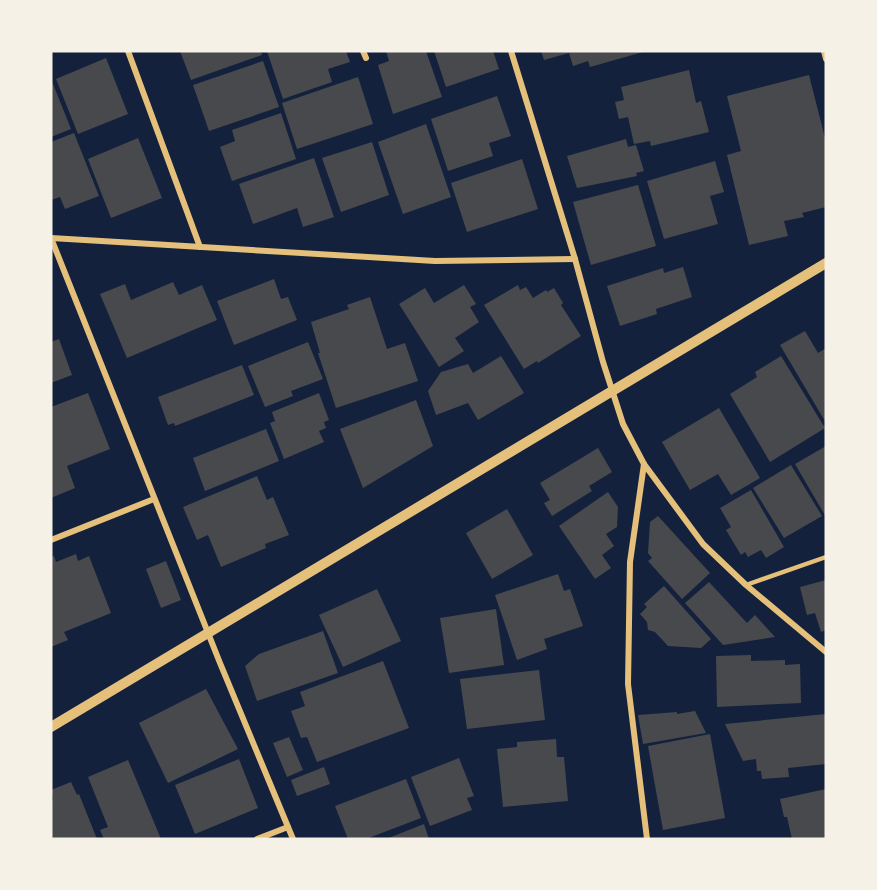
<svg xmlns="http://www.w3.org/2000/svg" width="877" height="890" font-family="Arial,sans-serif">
<rect width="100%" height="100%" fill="#14213d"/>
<g fill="#48494c">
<polygon points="180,51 261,51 262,55 191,80"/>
<polygon points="267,51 346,51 350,62 328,69 332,82 283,99"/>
<polygon points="386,51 426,51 442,97 393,114 378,65 389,61"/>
<polygon points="434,51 493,51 499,69 446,87"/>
<polygon points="541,51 643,51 643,52 590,67 588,61 573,66 569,53 544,60"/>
<polygon points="106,58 128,114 78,134 56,79"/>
<polygon points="263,61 279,107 209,131 193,85"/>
<polygon points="689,70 696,103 701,101 709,132 651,146 650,141 634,144 628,117 619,119 615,102 624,100 621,87"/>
<polygon points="809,75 826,142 826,207 802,213 804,217 784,221 788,236 749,245 727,155 741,151 727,96"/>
<polygon points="358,77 373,124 297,149 282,103"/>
<polygon points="51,79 71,129 51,137"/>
<polygon points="497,96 511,136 489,143 493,156 448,171 431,119"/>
<polygon points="281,113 296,159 232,181 220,147 235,141 232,130"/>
<polygon points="426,124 451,197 403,214 378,142"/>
<polygon points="74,133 99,196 65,209 60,197 51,200 51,142"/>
<polygon points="138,138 162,198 111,218 88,159"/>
<polygon points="626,139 628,147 636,145 644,171 636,173 637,176 577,188 567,156"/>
<polygon points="372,142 389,195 341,212 322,158"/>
<polygon points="314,158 334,217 303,227 297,208 253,224 239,184"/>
<polygon points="522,159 538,209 467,232 451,183"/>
<polygon points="715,161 724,192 710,196 718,224 664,239 647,181"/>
<polygon points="638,185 656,246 591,265 573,202"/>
<polygon points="683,267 692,297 656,309 657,314 620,326 607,286 663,268 664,273"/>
<polygon points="274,279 281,299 288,297 297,320 234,345 217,301"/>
<polygon points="173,282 179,295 202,285 217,320 127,358 100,294 125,284 131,300"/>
<polygon points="464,285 476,304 470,307 479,322 455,338 464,351 439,367 399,304 425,288 434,303"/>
<polygon points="518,285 520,290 526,287 533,298 546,290 547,292 554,288 563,303 561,305 581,336 538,363 537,361 524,369 484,305"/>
<polygon points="370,297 387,349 405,343 418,381 336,408 318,353 320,353 311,322 349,309 347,305"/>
<polygon points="805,331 818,353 826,348 826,423 780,345"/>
<polygon points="59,339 72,375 51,383 51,342"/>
<polygon points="308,342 323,379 291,391 293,396 265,407 248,366"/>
<polygon points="501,356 524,393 478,420 468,403 436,415 428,391 441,372 468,364 473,373"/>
<polygon points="781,356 825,428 770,462 730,394 757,377 755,372"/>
<polygon points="242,365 254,395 175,426 174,423 168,425 158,397"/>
<polygon points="88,393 110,449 67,466 75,488 51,498 51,407"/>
<polygon points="319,393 329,420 324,422 326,428 319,431 324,442 284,459 270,423 275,421 272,412"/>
<polygon points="416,400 433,446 363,488 340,429"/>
<polygon points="719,408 760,478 731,495 718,474 690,490 662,442"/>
<polygon points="266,429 279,461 205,491 193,458"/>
<polygon points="826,446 826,517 795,464"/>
<polygon points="598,448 612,472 589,486 592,491 552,516 544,503 550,500 540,483"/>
<polygon points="791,465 822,516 784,538 753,488"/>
<polygon points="257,476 267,500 273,497 289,535 265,544 266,548 221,567 208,535 197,540 183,507"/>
<polygon points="751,490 784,547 766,558 761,550 748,557 745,552 741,555 726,530 731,527 720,508"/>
<polygon points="608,492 618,507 617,527 606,534 614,546 602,555 611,568 595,579 559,526"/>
<polygon points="507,509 533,555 492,579 466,533"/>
<polygon points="658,516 710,573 682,599 648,561 652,558 648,553 650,522"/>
<polygon points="76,554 78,561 89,556 111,613 64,632 68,640 51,647 51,557 54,556 56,562"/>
<polygon points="166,561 181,600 161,608 146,569"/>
<polygon points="558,574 564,591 570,589 583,626 544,639 547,649 517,660 495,595"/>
<polygon points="826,580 826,630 821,632 815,613 807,615 800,587"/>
<polygon points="709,582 747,623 755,615 775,637 723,645 685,603"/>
<polygon points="664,586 711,639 701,648 668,646 655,632 648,630 647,622 640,614 647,607 644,604"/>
<polygon points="377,589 401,641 343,667 319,615"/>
<polygon points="496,609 504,665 449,673 440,618"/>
<polygon points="323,631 338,673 257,701 245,666 259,654"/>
<polygon points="751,655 751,661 785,660 785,665 800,664 801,703 717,707 716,656"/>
<polygon points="383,661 409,728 317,762 307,737 301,738 291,711 305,706 300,692"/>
<polygon points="539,670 545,720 467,729 460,679"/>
<polygon points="206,689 238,749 168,783 139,723"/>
<polygon points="695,711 706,733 643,744 638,715 677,712 677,714"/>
<polygon points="826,714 826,764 788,768 789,777 762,779 761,771 757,771 756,759 743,761 725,724"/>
<polygon points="710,734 725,818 663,830 648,746"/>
<polygon points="289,737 303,770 287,777 273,743"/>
<polygon points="556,739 557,757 564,757 568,801 503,807 497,749 517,747 517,742"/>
<polygon points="459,758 474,796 467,798 472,810 430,826 411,777"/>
<polygon points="239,759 258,808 195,834 175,785"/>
<polygon points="128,760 161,839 104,839 100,830 108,827 88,777"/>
<polygon points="324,767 330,784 297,796 291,780"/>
<polygon points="406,779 421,818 366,839 348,839 335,806"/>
<polygon points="71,782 77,795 79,794 97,839 51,839 51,801 53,800 51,790"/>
<polygon points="826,789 826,839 792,839 787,817 784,817 780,799"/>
<polygon points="424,824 429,839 386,839"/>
</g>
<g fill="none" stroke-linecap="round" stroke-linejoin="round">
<polyline stroke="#e5c07b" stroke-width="4.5" points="746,585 826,557"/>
<g stroke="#e5c07b" stroke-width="6">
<polyline points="128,51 200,247"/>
<polyline points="363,51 366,58"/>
<polyline points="511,51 575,259 603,362 623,424 644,464 703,544 746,585 826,652"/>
<polyline points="824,51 826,59"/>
<polyline points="51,238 220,663 293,839"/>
<polyline points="51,238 435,261 575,259"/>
<polyline points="644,464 630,562 628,684 647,839"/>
<polyline points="51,540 154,499"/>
<polyline points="257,839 288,827"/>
</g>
<polyline stroke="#e5c07b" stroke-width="10" points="51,727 826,263"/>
</g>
<rect width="877" height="890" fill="none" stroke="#f6f1e7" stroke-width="105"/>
</svg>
